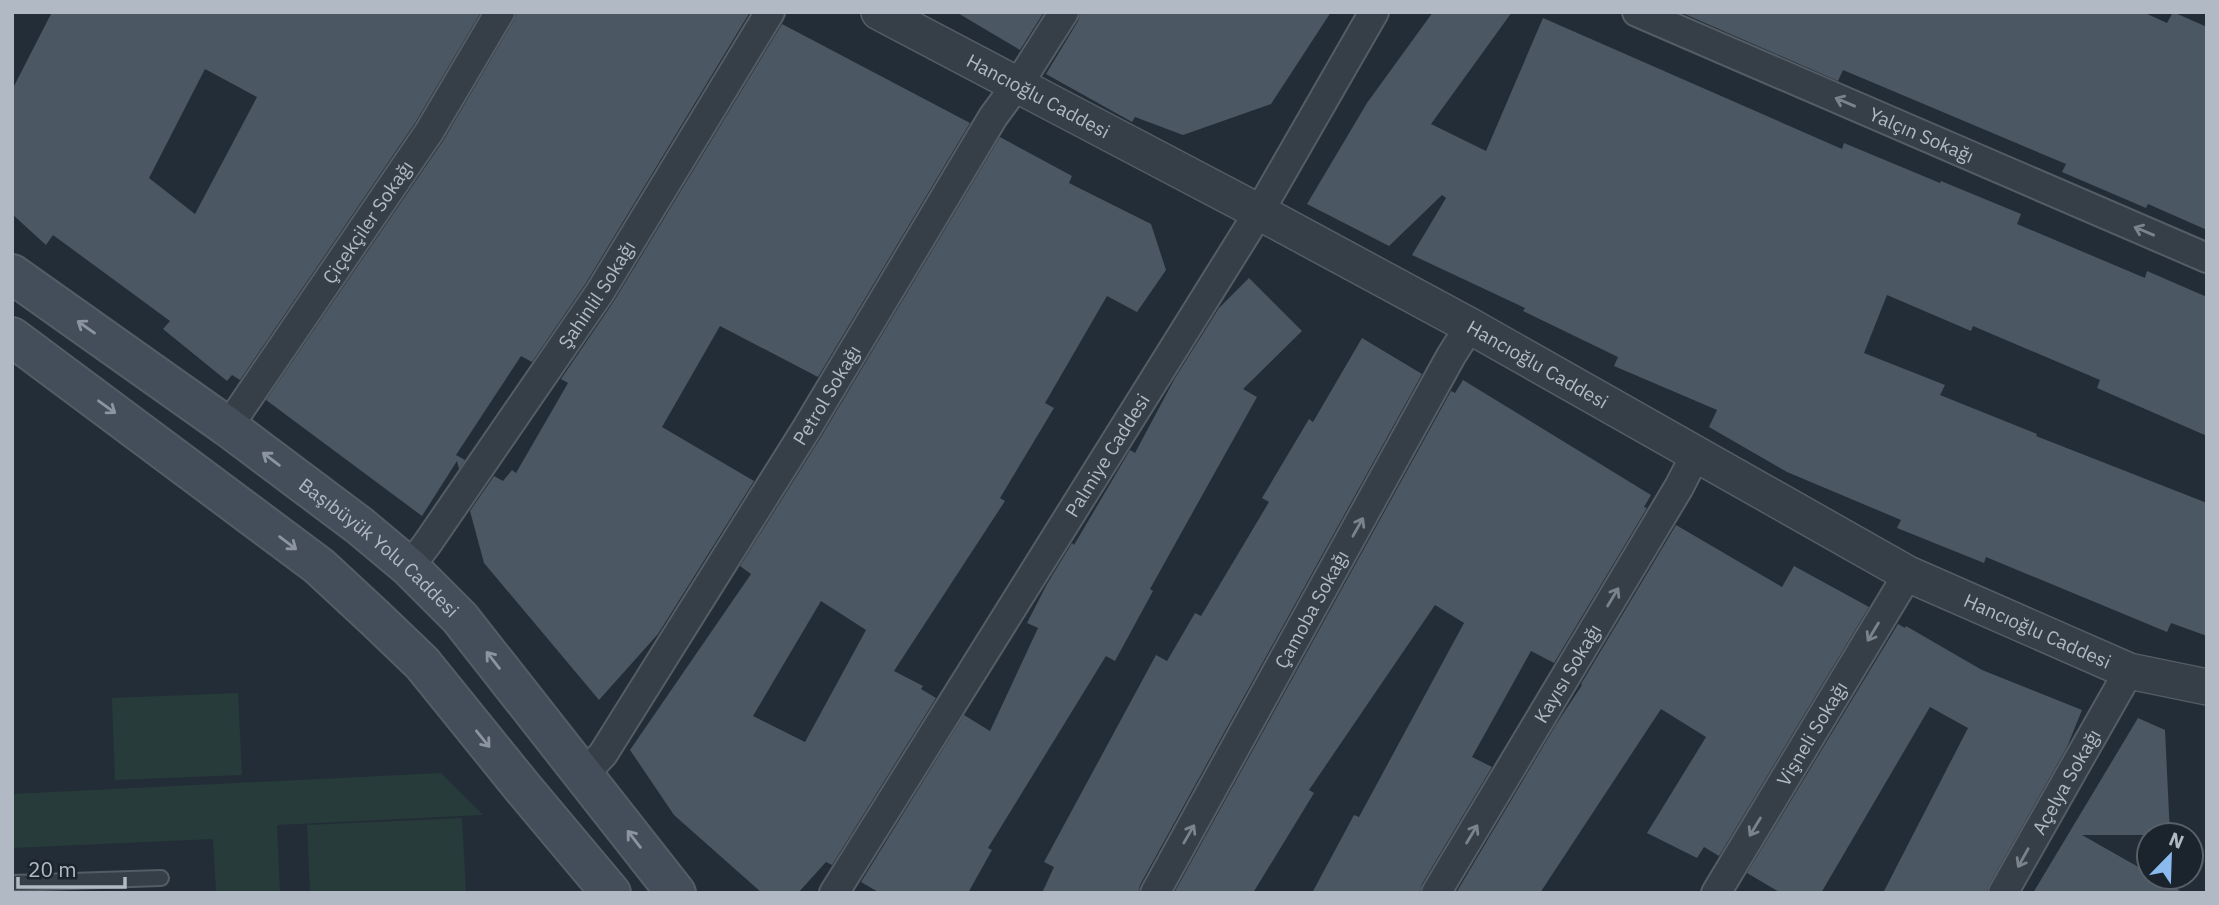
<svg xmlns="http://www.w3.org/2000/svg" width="2219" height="905" font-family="'IBM Plex Sans',sans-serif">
<rect width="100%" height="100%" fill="#232d37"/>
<g fill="#273b3a">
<polygon points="238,693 242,775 115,780 112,698"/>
<polygon points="441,773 483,815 277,825 280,893 216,893 213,839 12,848 12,794"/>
<polygon points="462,818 466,893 310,893 307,825"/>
</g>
<g fill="#4b5762" fill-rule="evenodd">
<path d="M 52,12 L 481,12 L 415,123 L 240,380 L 232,375 L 227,381 L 163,329 L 170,321 L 53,235 L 46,245 L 12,214 L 12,90 ZM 205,69 L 257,97 L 195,214 L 149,178 Z"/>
<polygon points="517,12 750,12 586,283 532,362 521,356 456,455 465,460 459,469 457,461 422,516 266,400 443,141 514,20"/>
<polygon points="956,12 1044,12 1020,50"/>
<polygon points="1081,12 1331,12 1271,104 1183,135 1135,117 1132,122 1046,74 1078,21"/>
<polygon points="1433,12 1512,12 1431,124 1486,151 1543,18 1842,149 1844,143 1940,183 1941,181 2021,214 2017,224 2145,278 2147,271 2207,297 2207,436 2097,388 2100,380 1973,326 1971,331 1887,295 1864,353 1945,385 1940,395 2037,434 2036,436 2207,503 2207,636 2171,623 2167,632 1986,557 1984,563 1897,528 1901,520 1787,472 1709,427 1717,410 1614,366 1618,357 1523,311 1525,308 1412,255 1446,198 1442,195 1389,246 1307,204 1367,103"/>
<polygon points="1680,12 2143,12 2167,23 2173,12 2207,27 2207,230 2148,204 2146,208 2062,172 2066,164 1843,70 1838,81"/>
<polygon points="782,24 970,123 818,377 720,326 662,427 754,481 658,634 599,700 484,563 470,511 494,476 503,481 512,470 516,473 568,383 561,379 614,301"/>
<path d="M 1000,137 L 1072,176 L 1069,183 L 1151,224 L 1166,270 L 1137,312 L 1107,296 L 1045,403 L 1054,408 L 1000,498 L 1005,501 L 894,671 L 923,686 L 921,689 L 936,698 L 832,865 L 826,862 L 798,893 L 762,893 L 674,815 L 630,750 L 751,574 L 740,566 L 821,437 ZM 821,601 L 866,630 L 805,742 L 753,716 Z"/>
<polygon points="1249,278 1302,331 1243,389 1257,397 1150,589 1153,591 1115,661 1106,656 988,848 992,850 968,893 880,893 861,882 964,715 990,731 1038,628 1027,623 1047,584 1072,543 1074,545 1130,450 1135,453 1175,378 1219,308"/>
<polygon points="1362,338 1422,374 1140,885 1138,893 1042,893 1054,867 1044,862 1156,655 1167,661 1195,613 1201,616 1269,502 1262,498 1309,419 1313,422"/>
<polygon points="1463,380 1651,495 1644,507 1647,508 1554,663 1531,651 1472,757 1492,767 1422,884 1419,893 1312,893 1354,815 1359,817 1464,623 1435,605 1309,790 1314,793 1253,893 1174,893 1451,391 1455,393"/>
<polygon points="1676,525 1782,587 1794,566 1869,607 1719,856 1704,847 1697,858 1647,833 1706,737 1661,709 1540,893 1456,893 1557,723 1582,685 1581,684"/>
<polygon points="1898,624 1905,628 1906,626 1982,670 2082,710 2067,747 1989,885 1986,893 1883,893 1968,728 1930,707 1821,893 1781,893 1747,873"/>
<polygon points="2138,718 2165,730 2170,835 2082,835 2149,873 2149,877 2156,877 2184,893 2033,893"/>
</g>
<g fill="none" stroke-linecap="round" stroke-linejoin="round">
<defs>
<polyline id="service" points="12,883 161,878"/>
<g id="minor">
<path id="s1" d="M 1637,12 L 2207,258"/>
<path id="s2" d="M 228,427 L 429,132 L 500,12"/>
<path id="s3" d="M 409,567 L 427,544 L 600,292 L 770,12"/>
<path id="s4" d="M 583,775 L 603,754 L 807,428 L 993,117 L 1026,72 L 1064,12"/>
<path id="s5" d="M 834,893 L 1259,212 L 1374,12"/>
<path id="s6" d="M 1155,893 L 1451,356 L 1470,326"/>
<path id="s7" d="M 1436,893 L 1679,487 L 1696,454"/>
<path id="s8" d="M 1716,893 L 1908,574"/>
<path id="s9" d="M 2003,893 L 2129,671"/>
</g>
<g id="tertiary">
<path id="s10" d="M 879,12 L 1259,212 L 1470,326 L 1908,574 L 2129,671 L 2207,687"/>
</g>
<g id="secondary">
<path id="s11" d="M 12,274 L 228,427 L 360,526 L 409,567 L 460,618 L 676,893"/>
<polyline points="12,337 319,566 375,618 422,663 523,788 611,893"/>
</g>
</defs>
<use href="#service" stroke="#545d65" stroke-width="18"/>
<use href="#minor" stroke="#545d65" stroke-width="32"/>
<use href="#tertiary" stroke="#545d65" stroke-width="38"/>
<use href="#secondary" stroke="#545d65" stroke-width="42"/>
<use href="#service" stroke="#363f47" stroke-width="14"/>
<use href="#minor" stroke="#363f47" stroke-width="28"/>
<use href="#tertiary" stroke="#363f47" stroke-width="35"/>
<use href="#secondary" stroke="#444e5a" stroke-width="38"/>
</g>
<defs><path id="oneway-shaft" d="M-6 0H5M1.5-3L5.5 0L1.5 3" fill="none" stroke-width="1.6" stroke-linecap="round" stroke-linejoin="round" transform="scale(1.75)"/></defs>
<g stroke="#7a838c">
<use href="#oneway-shaft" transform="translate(1845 102) rotate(-157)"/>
<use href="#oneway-shaft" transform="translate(2144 231) rotate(-157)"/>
<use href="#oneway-shaft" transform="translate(1358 527) rotate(-61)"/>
<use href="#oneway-shaft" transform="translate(1613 597) rotate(-59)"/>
<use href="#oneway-shaft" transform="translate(1873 632) rotate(121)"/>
<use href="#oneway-shaft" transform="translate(1755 827) rotate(121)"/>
<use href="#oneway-shaft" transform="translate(1189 834) rotate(-60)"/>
<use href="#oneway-shaft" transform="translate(1472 834) rotate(-59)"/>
<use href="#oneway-shaft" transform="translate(2023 858) rotate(119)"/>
</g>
<g stroke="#8b949f">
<use href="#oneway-shaft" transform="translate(86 327) rotate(-145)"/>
<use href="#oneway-shaft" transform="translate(107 407) rotate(36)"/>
<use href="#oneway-shaft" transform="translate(271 459) rotate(-143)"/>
<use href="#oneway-shaft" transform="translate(288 543) rotate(37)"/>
<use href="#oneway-shaft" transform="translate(493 660) rotate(-128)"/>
<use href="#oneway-shaft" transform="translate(483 739) rotate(51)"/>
<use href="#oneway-shaft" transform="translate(634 839) rotate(-128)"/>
</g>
<g text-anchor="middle" stroke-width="7" stroke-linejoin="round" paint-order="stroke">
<g font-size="19" fill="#b1bac4" stroke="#1b242c">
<text dy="7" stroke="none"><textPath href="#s10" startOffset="180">Hancıoğlu Caddesi</textPath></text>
<text dy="7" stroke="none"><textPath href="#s1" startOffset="310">Yalçın Sokağı</textPath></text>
<text dy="7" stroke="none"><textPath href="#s2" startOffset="248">Çiçekçiler Sokağı</textPath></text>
<text dy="7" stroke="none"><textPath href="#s3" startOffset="331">Şahinlil Sokağı</textPath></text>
<text dy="7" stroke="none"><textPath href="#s10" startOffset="747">Hancıoğlu Caddesi</textPath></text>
<text dy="7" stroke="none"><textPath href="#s4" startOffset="452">Petrol Sokağı</textPath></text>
<text dy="7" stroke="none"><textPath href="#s5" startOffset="516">Palmiye Caddesi</textPath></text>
<text dy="7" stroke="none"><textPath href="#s11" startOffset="458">Başıbüyük Yolu Caddesi</textPath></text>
<text dy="7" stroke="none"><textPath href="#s6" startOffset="324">Çamoba Sokağı</textPath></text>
<text dy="7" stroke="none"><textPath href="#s10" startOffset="1314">Hancıoğlu Caddesi</textPath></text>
<text dy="7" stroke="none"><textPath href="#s7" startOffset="256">Kayısı Sokağı</textPath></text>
<text dy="7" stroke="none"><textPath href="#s8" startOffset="186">Vişneli Sokağı</textPath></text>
<text dy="7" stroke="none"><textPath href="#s9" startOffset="128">Açelya Sokağı</textPath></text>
</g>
</g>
<rect width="2219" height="905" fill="none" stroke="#b1bac4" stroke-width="28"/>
<g transform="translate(2170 856) rotate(23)"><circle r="33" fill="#1b242c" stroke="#576069" stroke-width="2"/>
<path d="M0-5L12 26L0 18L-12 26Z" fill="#8bbbee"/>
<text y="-10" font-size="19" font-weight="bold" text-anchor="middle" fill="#b1bac4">N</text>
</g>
<path d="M18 877v10h107v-10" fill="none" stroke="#b1bac4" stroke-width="3.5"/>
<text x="28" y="877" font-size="21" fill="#b1bac4" stroke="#1b242c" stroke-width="5" paint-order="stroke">20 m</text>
</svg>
